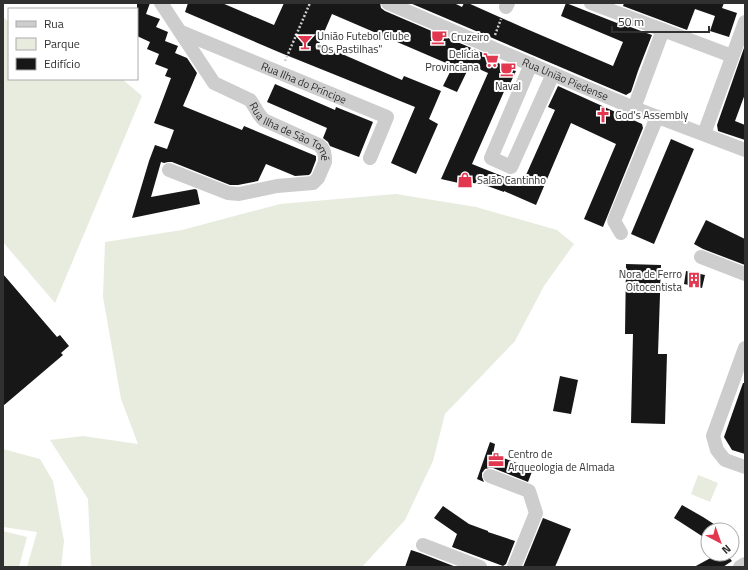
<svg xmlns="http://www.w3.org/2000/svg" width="748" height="570" font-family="'Titillium Web',sans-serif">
<rect width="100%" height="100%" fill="#fff"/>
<g fill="#e7ecde">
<polygon points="3,17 9,22 9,79 122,79 142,96 55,303 3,242"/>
<polygon points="396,194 476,207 557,230 574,244 544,286 515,341 445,414 433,461 405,520 362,567 91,567 88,499 50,440 83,436 138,444 121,399 103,297 105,242 182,230 280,204"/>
<polygon points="3,449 40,459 53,481 64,541 61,567 27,567 37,532 3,527"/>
<polygon points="698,475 718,483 710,502 691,494"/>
<polygon points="3,531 27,537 19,567 3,567"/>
</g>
<g fill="#171717">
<polygon points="137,3 150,3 146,14 160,19 156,27 168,32 165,41 178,46 175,53 187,58 197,73 183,106 242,130 244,126 316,156 316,160 311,173 309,175 295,176 266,164 258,181 238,185 230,185 172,162 168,162 164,163 161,162 151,197 195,189 197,190 200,204 132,218 149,161 155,145 167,149 174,130 154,123 171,78 165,76 168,69 155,64 159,54 147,49 150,42 137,36"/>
<polygon points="188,3 222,3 274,25 284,3 380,3 381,8 385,11 483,53 482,56 516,71 508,88 506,87 472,164 522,184 555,110 548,107 558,86 642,124 643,128 603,227 584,219 616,144 571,123 536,205 504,191 504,192 482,184 464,182 463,184 441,179 488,73 470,65 457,92 443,86 453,66 332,14 319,44 402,80 404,76 441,91 429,119 438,124 416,174 391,163 415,107 281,53 185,12"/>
<polygon points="410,3 454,3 462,7 464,3 468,3 522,27 613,66 623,42 561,16 566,3 617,23 617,22 652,35 638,71 631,92 626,95"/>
<polygon points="624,3 724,3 722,8 737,13 729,37 710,31 715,16 695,9 687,30 623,6"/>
<polygon points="744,48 745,94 735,121 745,125 745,140 718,131 717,125"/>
<polygon points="275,84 335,110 336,107 373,122 359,157 330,146 328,142 323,138 327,128 267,102"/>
<polygon points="671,139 694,149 654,244 631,234"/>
<polygon points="706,220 745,239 745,265 703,249 694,244"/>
<polygon points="626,264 661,265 658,354 667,354 665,424 631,423 633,334 625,334"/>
<polygon points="686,271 705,275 702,288 684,284"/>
<polygon points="3,274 57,337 60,335 69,346 61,353 63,355 3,406"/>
<polygon points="560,376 578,380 571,414 553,411"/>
<polygon points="743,383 745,383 745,454 732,450 724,437"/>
<polygon points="490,442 495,444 493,454 533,469 528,482 493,468 489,468 485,469 482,473 482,477 484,482 477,479"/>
<polygon points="682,505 703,517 723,530 708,530 708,540 674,518"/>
<polygon points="443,506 469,524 488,531 488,532 515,541 506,564 503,566 452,547 457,534 434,518"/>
<polygon points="543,518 571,529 555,567 523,567"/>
<polygon points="411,550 420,553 456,567 405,567"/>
<polygon points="718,554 726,554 732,561 723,567 694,567"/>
</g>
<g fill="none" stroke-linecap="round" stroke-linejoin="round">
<g stroke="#cdcdcd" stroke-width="2.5" stroke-dasharray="2 2" stroke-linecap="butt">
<polyline points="495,35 501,19"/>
<polyline points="285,61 310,3"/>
</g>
<g stroke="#cdcdcd" stroke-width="14">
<path id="s1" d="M 161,3 L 214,83 L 250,100 C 255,106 257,114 264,120 L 319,145 L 322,148 L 324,152 L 325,157 L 325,162 L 318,178 L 313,183 L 277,186 L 239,194 L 228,193 L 169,170"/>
<path id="s2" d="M 388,3 L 553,74 L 634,108 L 745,150"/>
<polyline points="591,3 732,56"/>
<polyline points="506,7 508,3"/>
<path id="s3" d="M 181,32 L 387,117 L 370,158"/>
<polyline points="531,64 491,158 511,167 553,74"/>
<polyline points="634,108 663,30"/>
<polyline points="704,134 745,22"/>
<polyline points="621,233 614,221 657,117"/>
<polyline points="701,257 745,274"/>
<polyline points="745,348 713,436 717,450 725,460 745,467"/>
<polyline points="490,476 529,491 536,513 514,567"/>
<polyline points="423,545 480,567"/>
<polyline points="740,567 745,564"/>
</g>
</g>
<defs>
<symbol id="cafe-bare" viewBox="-9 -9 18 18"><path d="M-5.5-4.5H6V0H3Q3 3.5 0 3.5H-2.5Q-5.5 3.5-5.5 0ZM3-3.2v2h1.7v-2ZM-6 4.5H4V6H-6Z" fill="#e1374f" stroke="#fff" stroke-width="2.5" paint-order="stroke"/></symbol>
<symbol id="bar-bare" viewBox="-9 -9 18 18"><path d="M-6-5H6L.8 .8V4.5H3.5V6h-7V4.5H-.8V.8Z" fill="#e1374f" stroke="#fff" stroke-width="2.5" paint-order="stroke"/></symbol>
<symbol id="supermarket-bare" viewBox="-9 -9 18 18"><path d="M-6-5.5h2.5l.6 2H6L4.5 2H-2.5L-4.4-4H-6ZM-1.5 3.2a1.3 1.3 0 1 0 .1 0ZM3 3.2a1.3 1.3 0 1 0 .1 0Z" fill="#e1374f" stroke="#fff" stroke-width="2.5" paint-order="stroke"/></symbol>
<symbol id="church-bare" viewBox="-9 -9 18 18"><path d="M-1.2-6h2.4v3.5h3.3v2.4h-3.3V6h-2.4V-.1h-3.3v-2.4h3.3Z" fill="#e1374f" stroke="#fff" stroke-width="2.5" paint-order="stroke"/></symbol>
<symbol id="shop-bare" viewBox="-9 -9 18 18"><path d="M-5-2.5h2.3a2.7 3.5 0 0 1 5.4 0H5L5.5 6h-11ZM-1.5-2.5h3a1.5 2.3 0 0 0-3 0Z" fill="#e1374f" stroke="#fff" stroke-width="2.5" paint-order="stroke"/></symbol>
<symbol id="building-bare" viewBox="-9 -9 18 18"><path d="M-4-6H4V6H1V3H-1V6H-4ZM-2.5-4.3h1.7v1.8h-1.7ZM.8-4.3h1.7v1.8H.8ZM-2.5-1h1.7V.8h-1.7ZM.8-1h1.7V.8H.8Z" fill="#e1374f" stroke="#fff" stroke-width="2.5" paint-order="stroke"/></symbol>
<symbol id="office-bare" viewBox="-9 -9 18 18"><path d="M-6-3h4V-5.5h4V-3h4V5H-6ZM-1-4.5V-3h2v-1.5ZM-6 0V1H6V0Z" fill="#e1374f" stroke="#fff" stroke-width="2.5" paint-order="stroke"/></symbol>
</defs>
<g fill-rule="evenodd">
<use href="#cafe-bare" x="428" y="26" width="22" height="22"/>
<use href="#bar-bare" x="294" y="31" width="22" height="22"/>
<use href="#supermarket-bare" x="480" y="49" width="22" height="22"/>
<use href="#cafe-bare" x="497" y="58" width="22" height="22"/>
<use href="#church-bare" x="592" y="104" width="22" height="22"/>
<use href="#shop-bare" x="454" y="169" width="22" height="22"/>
<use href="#building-bare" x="683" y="269" width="22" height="22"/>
<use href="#office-bare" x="485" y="449" width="22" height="22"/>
</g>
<g text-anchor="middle" stroke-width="4" stroke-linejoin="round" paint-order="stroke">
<g font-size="11" fill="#303030" stroke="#fff" text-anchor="start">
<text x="317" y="40">União Futebol Clube<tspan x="317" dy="13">"Os Pastilhas"</tspan></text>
<text x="451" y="41">Cruzeiro</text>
<text x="479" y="58" text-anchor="end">Delícia<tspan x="479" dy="13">Provinciana</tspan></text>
<text x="508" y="90" text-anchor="middle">Naval</text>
<text x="615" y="119">God's Assembly</text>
<text x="477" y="184">Salão Cantinho</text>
<text x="682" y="278" text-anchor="end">Nora de Ferro<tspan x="682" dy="13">Oitocentista</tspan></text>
<text x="508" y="458">Centro de<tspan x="508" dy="13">Arqueologia de Almada</tspan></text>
</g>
<g font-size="11" fill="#303030" stroke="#fff">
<text dy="4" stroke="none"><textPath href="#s2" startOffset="193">Rua União Piedense</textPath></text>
<text dy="4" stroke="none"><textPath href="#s3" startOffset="133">Rua Ilha do Príncipe</textPath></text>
<text dy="4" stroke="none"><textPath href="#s1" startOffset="189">Rua Ilha de São Tomé</textPath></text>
</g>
</g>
<rect width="748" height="570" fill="none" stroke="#303030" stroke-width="8"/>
<rect x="8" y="8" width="130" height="72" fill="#ffffff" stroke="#acacac"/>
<rect x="16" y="21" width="20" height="6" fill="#cdcdcd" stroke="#acacac"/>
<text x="44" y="28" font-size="12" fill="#303030">Rua</text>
<rect x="16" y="38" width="20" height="12" fill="#e7ecde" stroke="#acacac"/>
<text x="44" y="48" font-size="12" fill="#303030">Parque</text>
<rect x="16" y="58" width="20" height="12" fill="#171717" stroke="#acacac"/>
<text x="44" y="68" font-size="12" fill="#303030">Edifício</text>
<g transform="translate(720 542) rotate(139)"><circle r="19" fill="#ffffff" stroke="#acacac"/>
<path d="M0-3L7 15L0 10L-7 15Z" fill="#e1374f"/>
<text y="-6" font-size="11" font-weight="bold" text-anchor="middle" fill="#303030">N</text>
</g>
<path d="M612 26v6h97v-6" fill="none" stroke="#303030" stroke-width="2"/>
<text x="618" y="26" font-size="12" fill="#303030" stroke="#ffffff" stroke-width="3" paint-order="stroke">50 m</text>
</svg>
